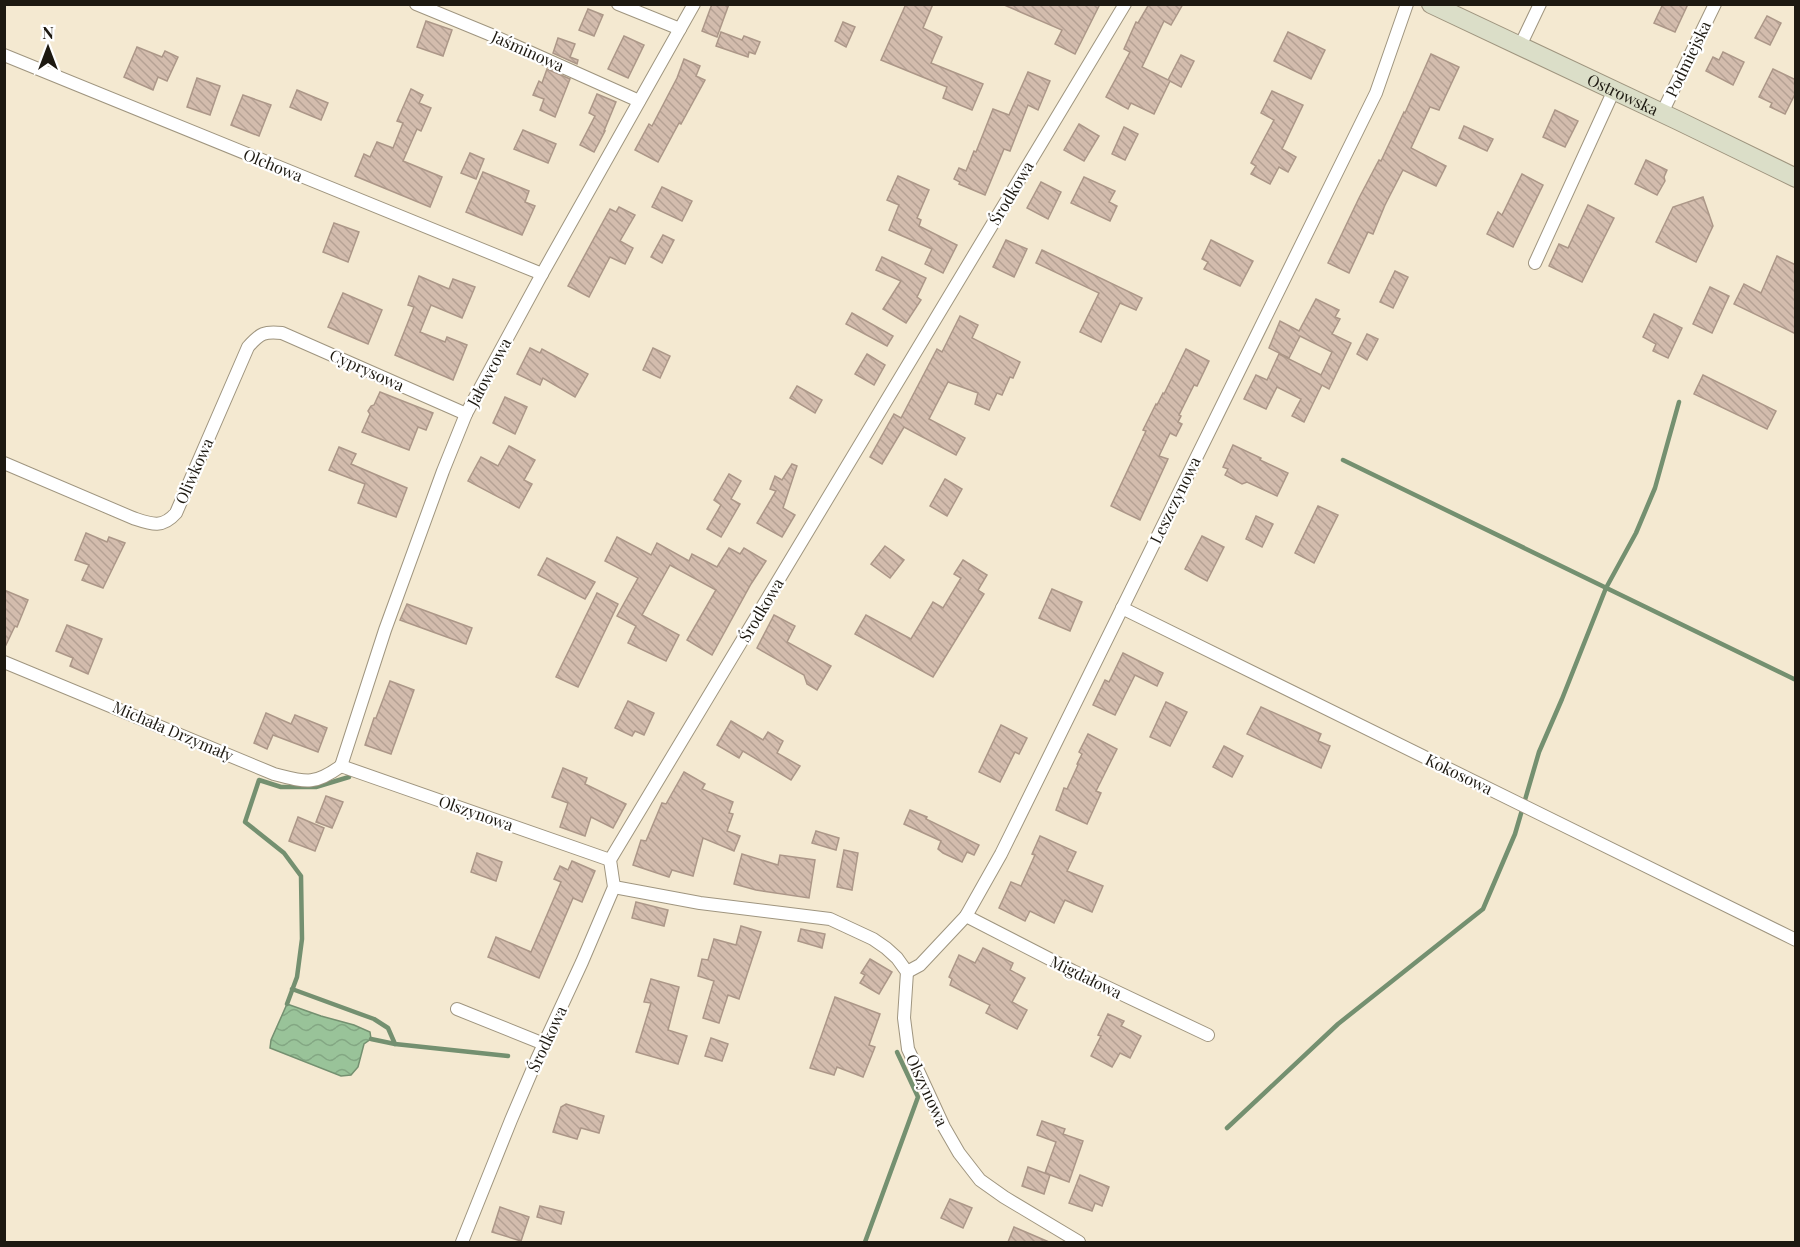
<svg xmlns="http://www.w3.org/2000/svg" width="1800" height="1247" font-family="'Playfair Display',serif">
<defs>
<pattern id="water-waves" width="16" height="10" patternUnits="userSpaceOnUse" patternTransform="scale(1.5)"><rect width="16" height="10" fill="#99c399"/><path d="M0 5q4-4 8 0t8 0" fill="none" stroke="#83a783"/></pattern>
<pattern id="building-back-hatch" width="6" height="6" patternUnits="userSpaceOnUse" patternTransform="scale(1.5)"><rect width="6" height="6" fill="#d3bcad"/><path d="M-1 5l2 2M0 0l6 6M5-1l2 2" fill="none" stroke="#b5a194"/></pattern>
</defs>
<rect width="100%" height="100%" fill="#f4e9d1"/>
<polygon fill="url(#water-waves)" stroke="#749070" stroke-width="1.5" points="287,1004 321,1016 354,1025 370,1032 371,1039 364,1044 358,1067 351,1075 341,1076 270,1048 271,1040"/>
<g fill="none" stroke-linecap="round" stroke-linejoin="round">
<g stroke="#749070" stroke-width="4.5">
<polyline points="1343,460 1796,680"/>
<polyline points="292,989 374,1019 388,1028 395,1044 508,1056"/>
<polyline points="287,1004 297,977 302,939 301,876 284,853 245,822 259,780 281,787 316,787 349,777"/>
<polyline points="371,1039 395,1044"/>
<polyline points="1227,1128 1338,1024 1483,909 1515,834 1539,752 1562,699 1606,588 1636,533 1655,488 1679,402"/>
<polyline points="865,1242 918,1097 897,1052"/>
</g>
</g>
<g fill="url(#building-back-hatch)" stroke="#ac9788" stroke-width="1.5">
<polygon points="712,4 729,4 717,37 702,31"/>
<polygon points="906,4 933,4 923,28 942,37 931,63 983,84 972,110 943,98 947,87 881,60"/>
<polygon points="1002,4 1100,4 1075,54 1055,44 1062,30"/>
<polygon points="1149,4 1183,4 1171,25 1164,21 1142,67 1168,80 1181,55 1194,61 1181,87 1170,81 1154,114 1131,103 1128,109 1106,97 1130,52 1124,49 1136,22 1138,23"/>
<polygon points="1663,4 1688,4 1675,32 1654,23"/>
<polygon points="588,9 603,15 594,36 579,30"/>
<polygon points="1767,16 1781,23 1770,45 1755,38"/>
<polygon points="426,21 452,30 443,56 417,47"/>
<polygon points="843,22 855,27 846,47 835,41"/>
<polygon points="721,32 742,40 744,36 760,42 755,54 749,52 748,57 716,46"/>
<polygon points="1288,32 1325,50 1311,79 1274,61"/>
<polygon points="624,36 644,45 628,78 608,69"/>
<polygon points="558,38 575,44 570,57 578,60 577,64 553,53"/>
<polygon points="137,47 162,57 165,51 178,57 167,81 158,77 153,90 124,77"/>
<polygon points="1723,52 1744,62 1733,85 1706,71 1713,57 1719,60"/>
<polygon points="1431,54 1459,67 1439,110 1430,107 1411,148 1446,166 1436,186 1403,170 1385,205 1373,234 1368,232 1349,273 1328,263 1359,198 1379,160 1381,161 1404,112 1405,113"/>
<polygon points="684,59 700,66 696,76 705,80 681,124 679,123 658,162 635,150 649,124 652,126 677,78"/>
<polygon points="547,69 570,79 555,117 540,110 544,99 533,95 539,81 542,83"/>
<polygon points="1773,69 1796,80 1796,92 1785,114 1770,107 1772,103 1759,97"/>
<polygon points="1028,72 1050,81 1038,110 1028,105 1010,151 1004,149 985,195 959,184 960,182 954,179 959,168 966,171 974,151 976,152 993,109 1009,115"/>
<polygon points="197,78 220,86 210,115 187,107"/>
<polygon points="411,89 423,95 419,103 431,108 421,131 417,129 403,161 442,177 430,207 355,176 364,154 370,157 377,142 393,148 403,123 397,121"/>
<polygon points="297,90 328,103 321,120 290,107"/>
<polygon points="1272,91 1303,105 1282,149 1296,157 1288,172 1279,167 1270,184 1251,174 1256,166 1251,163 1274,120 1261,113"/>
<polygon points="597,94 616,102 604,131 605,131 594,152 580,145 595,116 589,113"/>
<polygon points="243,95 271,105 259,136 231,125"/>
<polygon points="1555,110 1578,121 1565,147 1543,137"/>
<polygon points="1079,124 1099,136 1084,161 1064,150"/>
<polygon points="1464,126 1493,139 1487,151 1459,138"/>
<polygon points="1124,127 1138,134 1125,160 1112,154"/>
<polygon points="523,130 556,144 548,163 514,149"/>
<polygon points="470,153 484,159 476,179 461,173"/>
<polygon points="1646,160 1667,170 1664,177 1665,181 1657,195 1635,184"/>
<polygon points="483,172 529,191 525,202 535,206 522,235 466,212"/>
<polygon points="1522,174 1543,185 1513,247 1487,234 1498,212 1502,215"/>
<polygon points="898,176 929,190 917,218 921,220 919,226 957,245 943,273 925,264 932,249 889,230 899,205 887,200"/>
<polygon points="1084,177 1115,191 1109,202 1117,206 1110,221 1071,203"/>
<polygon points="1041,182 1061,192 1048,219 1027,208"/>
<polygon points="662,187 692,201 682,221 652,207"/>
<polygon points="1703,197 1713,226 1696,262 1656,242 1673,207"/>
<polygon points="1588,205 1614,218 1582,282 1549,266 1559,244 1568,248"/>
<polygon points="619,207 635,215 620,241 633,248 625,264 610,257 589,297 568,286 610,209 616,212"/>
<polygon points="334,223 359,232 348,262 323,252"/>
<polygon points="663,235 674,240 662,263 651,257"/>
<polygon points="1006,240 1027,249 1014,277 993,267"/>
<polygon points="1211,240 1253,261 1240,286 1204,269 1208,262 1202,259"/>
<polygon points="1042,250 1142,298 1136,310 1120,303 1101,342 1080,332 1099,293 1036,263"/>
<polygon points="1777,256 1796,265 1796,334 1734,304 1744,284 1761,293"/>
<polygon points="882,257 926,278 917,297 921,300 906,323 883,309 901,281 876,270"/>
<polygon points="1395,271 1408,277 1393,308 1380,302"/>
<polygon points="419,276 449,289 453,279 475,287 462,318 431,305 420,332 445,342 447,337 467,345 453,380 395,355 414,307 408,305"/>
<polygon points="1710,287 1729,296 1712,333 1693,324"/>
<polygon points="343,293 382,310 368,344 328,327"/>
<polygon points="1316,299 1339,310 1335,317 1340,319 1332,334 1351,343 1329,389 1322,385 1304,422 1292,416 1301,399 1277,387 1266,409 1244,399 1256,375 1267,380 1279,354 1321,375 1332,352 1300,336 1289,358 1269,348 1280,321 1299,331"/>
<polygon points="852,313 893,336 887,346 846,324"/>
<polygon points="1654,314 1682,328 1668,358 1653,351 1656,344 1643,337"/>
<polygon points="960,316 978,325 972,338 1020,362 1013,378 1010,377 1002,395 997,393 989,410 975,404 978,393 948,382 929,419 965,438 956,455 904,427 882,464 870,457 894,414 901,418 937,349 942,352"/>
<polygon points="1367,334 1378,339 1367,360 1357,354"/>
<polygon points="530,348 540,353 542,349 588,374 575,397 543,378 540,385 517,374"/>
<polygon points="653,348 670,356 660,378 643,370"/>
<polygon points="1186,349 1209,361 1197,386 1194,385 1179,415 1181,416 1178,422 1182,424 1176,436 1170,433 1159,456 1168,459 1140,520 1111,506 1146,431 1143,430 1156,404 1157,405 1163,393 1164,394"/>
<polygon points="867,354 885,365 874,385 855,374"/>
<polygon points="1703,375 1776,411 1767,429 1694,394"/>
<polygon points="797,386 822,400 815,413 790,398"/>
<polygon points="380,392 433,413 426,430 418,427 409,450 362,432 370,414 368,411 371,406 374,405"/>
<polygon points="505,397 527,407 515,434 493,423"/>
<polygon points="1233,445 1261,458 1260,460 1288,473 1277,496 1247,482 1242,484 1225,475 1228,469 1223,467"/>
<polygon points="509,446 535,460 524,480 532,484 519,508 468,481 481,457 498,466"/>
<polygon points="339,447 356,454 351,464 407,488 396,517 358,503 365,484 329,470"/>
<polygon points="792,464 797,466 783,508 795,515 782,537 757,523 776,491 770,489 775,476 782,480"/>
<polygon points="729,474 741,481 731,499 740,504 721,537 707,529 721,505 714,500"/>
<polygon points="945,479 962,489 947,516 930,506"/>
<polygon points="1318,506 1338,515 1314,563 1295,553"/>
<polygon points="1256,516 1273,524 1262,547 1246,539"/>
<polygon points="86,533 107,542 109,537 125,543 103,588 82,580 89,565 75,560"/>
<polygon points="1202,536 1224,547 1207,581 1185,569"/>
<polygon points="617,537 651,555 657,543 689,561 692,554 717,567 729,548 740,554 744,548 766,561 751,584 712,655 687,640 716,590 670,565 642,615 679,635 666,661 628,643 636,626 617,616 638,578 605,561"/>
<polygon points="885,546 904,560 890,578 871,564"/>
<polygon points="547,558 595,582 585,599 538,575"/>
<polygon points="963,560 987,575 978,590 984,594 933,677 855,634 866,615 911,639 933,602 943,608 961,578 954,574"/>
<polygon points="1052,589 1082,602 1070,631 1039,618"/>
<polygon points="4,590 28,600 17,627 15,626 4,649"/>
<polygon points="597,593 618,604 578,687 556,677"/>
<polygon points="407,604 472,628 466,644 400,620"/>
<polygon points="774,615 795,626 787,642 831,666 817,690 807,684 804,675 757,648"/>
<polygon points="67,625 102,639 88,674 70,666 73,658 56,651"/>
<polygon points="1123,653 1163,673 1157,686 1135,675 1115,715 1093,705 1105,680 1109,682"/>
<polygon points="390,681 414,690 391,754 365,745 374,718 376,718"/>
<polygon points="628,701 654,713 644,735 635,731 632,736 615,728"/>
<polygon points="1166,702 1187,712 1170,746 1150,737"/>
<polygon points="1261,707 1321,734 1318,741 1330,746 1321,768 1247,734"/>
<polygon points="266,713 291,724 295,715 327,728 318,752 273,735 267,749 254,743"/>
<polygon points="731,721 763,740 768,732 783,741 777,753 800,766 791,780 743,751 739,758 717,745"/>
<polygon points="1001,725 1027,738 1019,754 1015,752 1000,782 979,772"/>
<polygon points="1088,734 1117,749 1096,791 1101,793 1087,824 1056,810 1064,788 1067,789 1078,765 1077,764 1082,754 1079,752"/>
<polygon points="1224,746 1243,756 1232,777 1213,767"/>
<polygon points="563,768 587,778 585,784 626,804 613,828 591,817 585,836 560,827 568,803 552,797"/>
<polygon points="684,772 705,784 702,789 733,802 729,813 733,814 727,831 740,836 734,851 703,838 693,876 672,870 669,877 633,865 641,840 646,841 662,803 666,804"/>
<polygon points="326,796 343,802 332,828 316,822"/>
<polygon points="910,810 927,817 926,819 979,845 974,855 967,852 962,862 943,853 938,849 941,841 904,824"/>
<polygon points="298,817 324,828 315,851 289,841"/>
<polygon points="816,831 839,838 836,850 812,843"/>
<polygon points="1040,836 1076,852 1067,871 1103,886 1092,912 1065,900 1054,923 1030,911 1025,921 999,908 1011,882 1021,886 1035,855 1032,854"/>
<polygon points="844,850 858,853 852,890 837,887"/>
<polygon points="477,853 502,862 496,881 471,872"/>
<polygon points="742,854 778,865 780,855 815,860 809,898 756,890 734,884"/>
<polygon points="572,861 595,871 582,902 573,898 539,978 488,957 496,937 531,952 561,882 554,879 560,866 568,870"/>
<polygon points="636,902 668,910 664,926 632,918"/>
<polygon points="741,926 761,932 739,999 728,995 719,1023 703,1018 714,981 698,976 702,959 708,960 714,939 736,945"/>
<polygon points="801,929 825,934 822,948 798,941"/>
<polygon points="983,948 1013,963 1010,970 1025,978 1012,1002 1027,1010 1017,1029 986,1013 990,1005 950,985 952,979 949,977 959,955 975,963"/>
<polygon points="870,959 892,972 879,994 860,983 865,975 861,973"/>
<polygon points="651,979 679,987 668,1030 687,1036 678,1064 636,1052 651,1003 644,1002"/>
<polygon points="835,997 880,1014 869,1045 875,1047 863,1077 837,1067 834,1075 810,1068"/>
<polygon points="1108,1014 1124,1021 1121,1026 1141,1036 1130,1058 1120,1053 1112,1067 1091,1056 1101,1036 1098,1035"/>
<polygon points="711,1038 728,1044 722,1061 705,1056"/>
<polygon points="566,1104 604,1116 599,1133 581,1128 577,1139 553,1132 561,1107"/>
<polygon points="1042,1121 1065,1129 1063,1134 1083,1141 1069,1182 1045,1173 1056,1142 1037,1135"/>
<polygon points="1028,1167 1050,1175 1044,1194 1022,1186"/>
<polygon points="1080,1175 1109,1187 1102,1206 1095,1203 1092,1211 1069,1203"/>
<polygon points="950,1199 972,1208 963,1228 941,1218"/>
<polygon points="540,1206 564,1212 561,1224 537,1217"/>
<polygon points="500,1207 529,1217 521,1241 492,1232"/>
<polygon points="1014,1227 1049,1242 1008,1242"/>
</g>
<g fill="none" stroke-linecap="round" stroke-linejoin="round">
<defs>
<g id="street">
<polyline points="416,4 489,34 639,101"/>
<polyline points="618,4 680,29"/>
<polyline points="1520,46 1540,4"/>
<polyline points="4,55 542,274"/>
<polyline points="1662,113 1715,4"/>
<polyline points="1535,263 1614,90"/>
<path d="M 4,463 L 133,518 C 151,524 162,529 176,513 L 248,347 C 260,333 265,331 282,333 L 466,414"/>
<polyline points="1122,608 1796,940"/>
<path d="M 4,662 L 274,774 C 306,782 313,786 341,766"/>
<polyline points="341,766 385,630 443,471 466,414 542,274 694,4"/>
<polyline points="341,766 610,860"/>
<polyline points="614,887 700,903 830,919 873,939 886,948 897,958 907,972 904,1018 908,1049 944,1127 959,1153 980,1180 1004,1197 1079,1242"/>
<polyline points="966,916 1073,971 1208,1035"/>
<polyline points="907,972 920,965 966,916 1001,854 1376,93 1407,4"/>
<polyline points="457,1009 544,1044"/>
<polyline points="462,1242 511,1120 537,1059 582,962 614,887 610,860 1125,4"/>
</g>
<g id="secondary">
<path id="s1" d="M 1431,4 L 1679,121 L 1796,178"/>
</g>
</defs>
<use href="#street" stroke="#9f957f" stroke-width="14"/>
<use href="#secondary" stroke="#9f957f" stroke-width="20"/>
<use href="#street" stroke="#fff" stroke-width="12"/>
<use href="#secondary" stroke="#dbdec8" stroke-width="18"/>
</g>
<g text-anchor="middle" stroke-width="4.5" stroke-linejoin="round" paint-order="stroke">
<g font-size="16" fill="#1d1911" stroke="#fff">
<text transform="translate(528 51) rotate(24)" y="6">Jaśminowa</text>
<text transform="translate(1688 59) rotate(-64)" y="6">Podmiejska</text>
<text dy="6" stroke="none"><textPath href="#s1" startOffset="212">Ostrowska</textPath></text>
<text transform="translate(273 165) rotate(22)" y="6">Olchowa</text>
<text transform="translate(1011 193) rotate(-59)" y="6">Środkowa</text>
<text transform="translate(367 370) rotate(24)" y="6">Cyprysowa</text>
<text transform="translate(489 372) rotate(-62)" y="6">Jałowcowa</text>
<text transform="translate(194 471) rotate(-66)" y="6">Oliwkowa</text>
<text transform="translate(1175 500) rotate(-64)" y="6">Leszczynowa</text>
<text transform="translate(761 610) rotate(-59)" y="6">Środkowa</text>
<text transform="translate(173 731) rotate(23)" y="6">Michała Drzymały</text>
<text transform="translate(1459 774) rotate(26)" y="6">Kokosowa</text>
<text transform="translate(476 813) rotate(19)" y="6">Olszynowa</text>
<text transform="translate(1086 977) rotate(26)" y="6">Migdałowa</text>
<text transform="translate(547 1039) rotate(-65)" y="6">Środkowa</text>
<text transform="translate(927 1090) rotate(65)" y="6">Olszynowa</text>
</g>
</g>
<rect width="1800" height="1247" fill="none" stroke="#1d1911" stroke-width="12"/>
<g transform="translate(48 48)" stroke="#ffffff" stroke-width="4.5" paint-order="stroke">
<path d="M0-4.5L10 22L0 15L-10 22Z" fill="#1d1911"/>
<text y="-9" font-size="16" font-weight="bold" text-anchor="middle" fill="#1d1911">N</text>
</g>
</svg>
